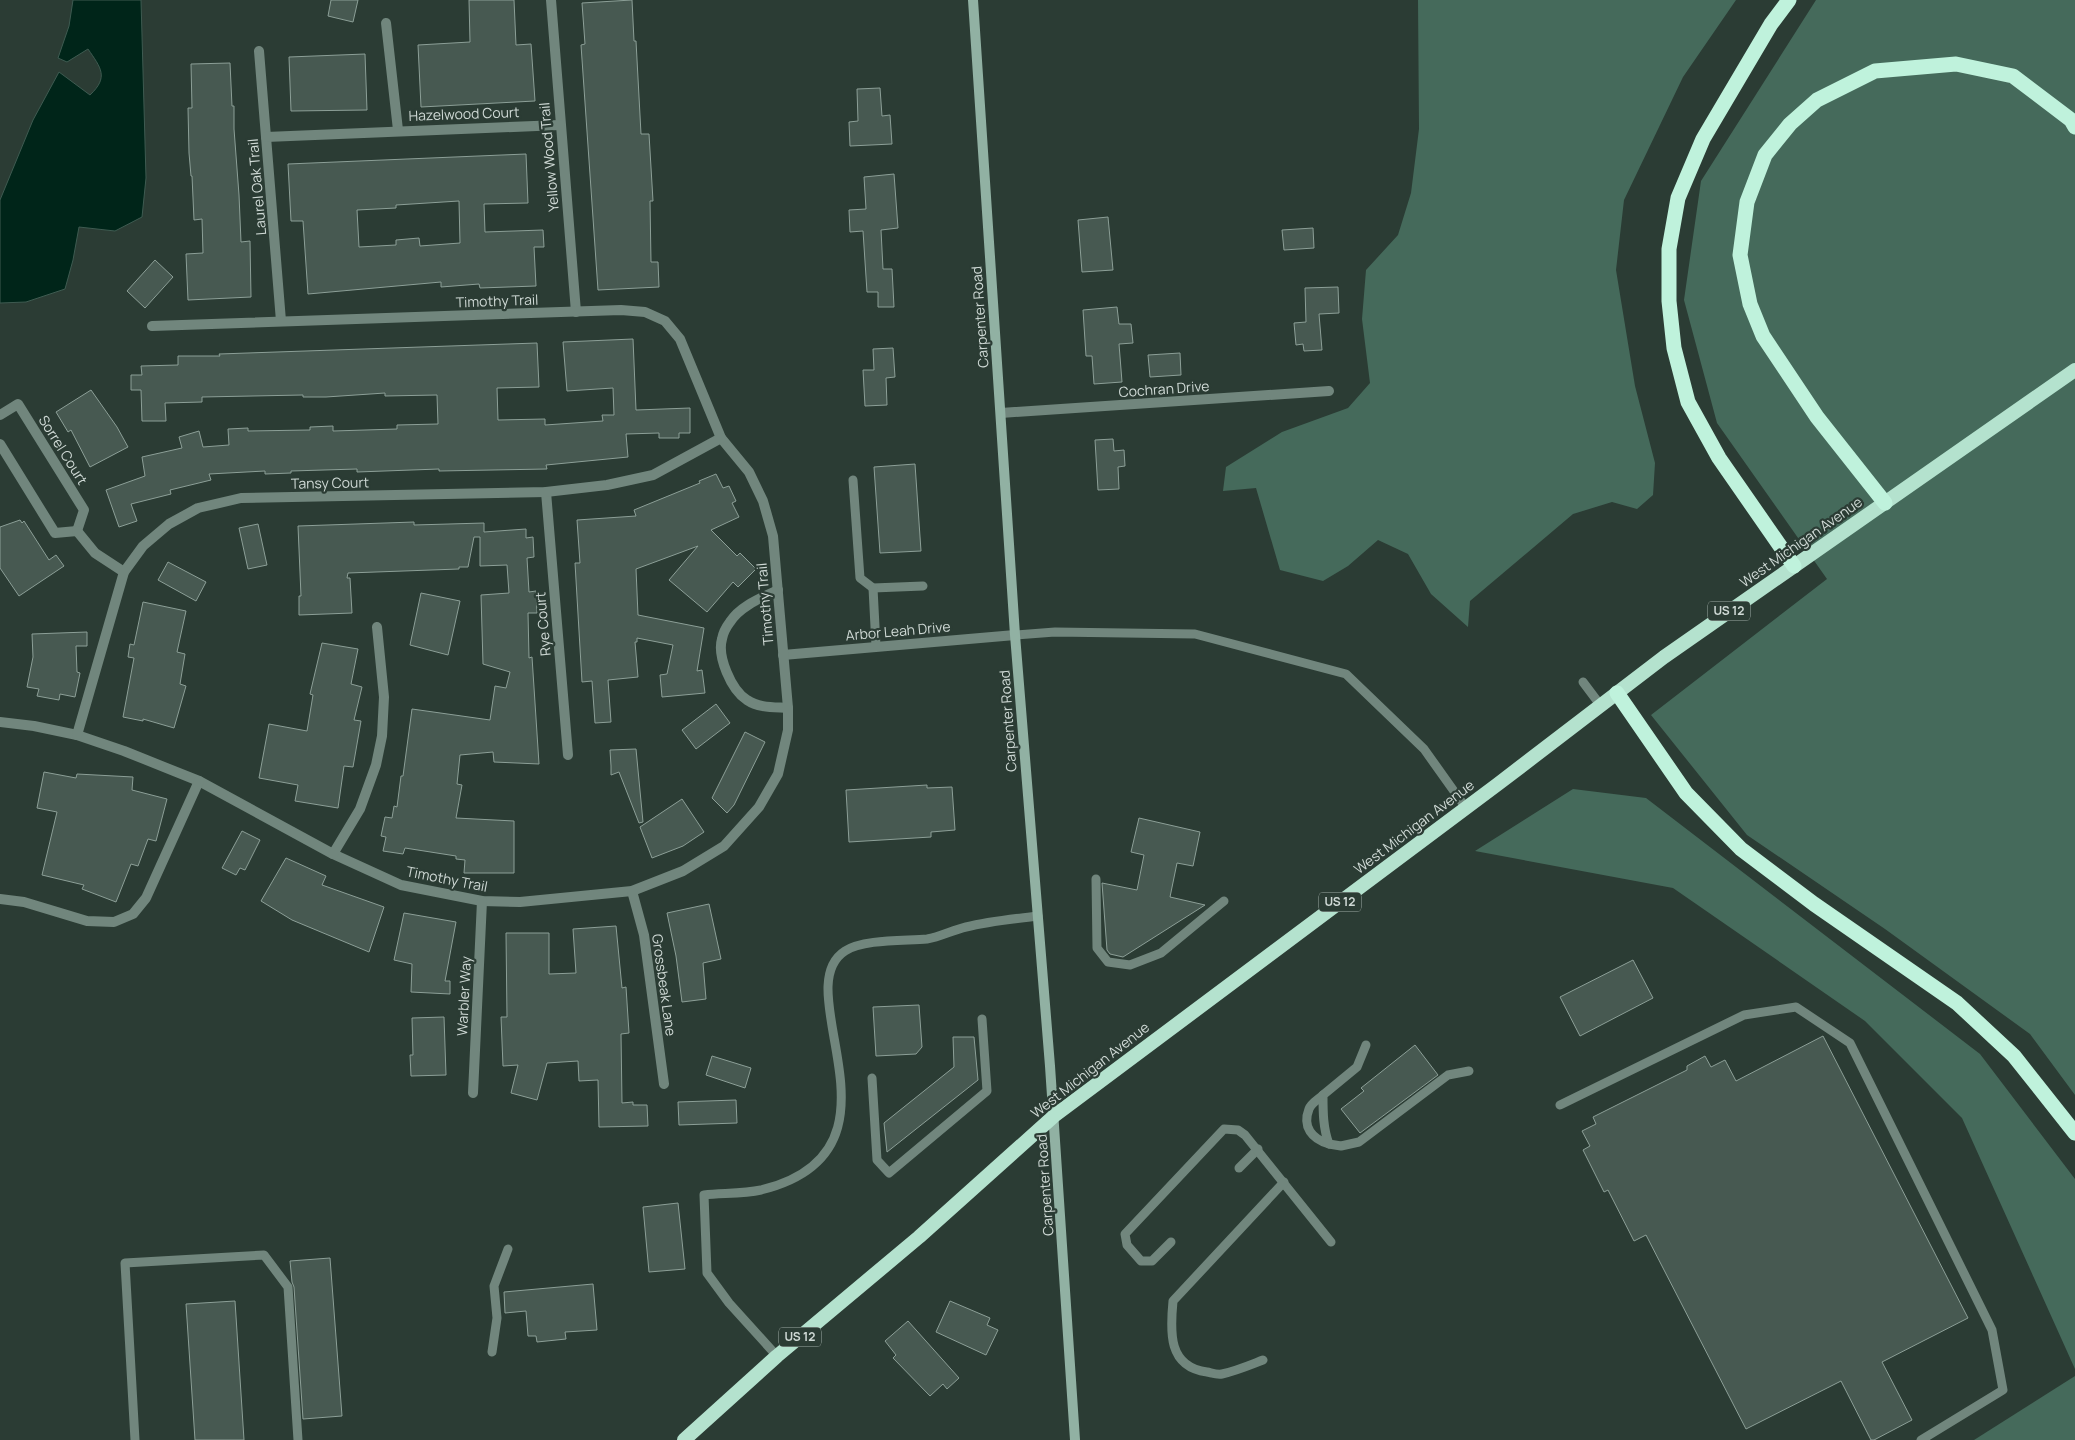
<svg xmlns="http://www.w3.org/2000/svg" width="2075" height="1440" font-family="Manrope,sans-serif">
<rect width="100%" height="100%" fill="#2b3c34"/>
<g fill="#456a5b">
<polygon points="1418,0 1736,0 1683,77 1624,200 1616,270 1635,386 1655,463 1653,495 1637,509 1612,502 1573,514 1470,601 1468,627 1431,594 1408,554 1378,540 1348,566 1323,581 1280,570 1256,488 1223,491 1226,467 1282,432 1348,408 1370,383 1362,319 1366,270 1398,235 1411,193 1419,129"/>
<polygon points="1816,0 2075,0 2075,1095 2030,1034 1885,929 1747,835 1651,715 1827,579 1717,423 1684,300 1701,181"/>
<polygon points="1573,789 1646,798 1980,1054 2075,1179 2075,1369 1962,1118 1865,1021 1673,888 1475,851"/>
<polygon points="2075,1376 2075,1440 1974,1440"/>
</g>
<path fill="#002519" stroke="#3e5b51" d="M 73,0 L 141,0 L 146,178 L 142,217 L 115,231 L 79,227 L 73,260 L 65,289 L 26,302 L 0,303 L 0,200 L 33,120 L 59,72 L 90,95 C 109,77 101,68 88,49 L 67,62 L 58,58 L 69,26 Z"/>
<g fill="#475951" stroke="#8c9f97" fill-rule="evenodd">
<polygon points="331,0 358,0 353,22 328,16"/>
<polygon points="469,0 514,0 516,45 531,44 535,101 421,107 418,45 470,42"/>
<polygon points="632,0 634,41 636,41 641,134 649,134 653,201 650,201 651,262 658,262 659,287 598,290 581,45 585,44 582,3"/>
<polygon points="365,54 367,110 291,111 289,57"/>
<polygon points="230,63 232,106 234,106 234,129 239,195 241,242 250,241 251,297 188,300 186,254 203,253 202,219 194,220 192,176 191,176 189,153 188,108 192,108 191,64"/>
<polygon points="880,88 882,116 890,115 892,144 850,146 849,122 858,121 857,89"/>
<path d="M 526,154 L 528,203 L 484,204 L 485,232 L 543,230 L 544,247 L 534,247 L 536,286 L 480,288 L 479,284 L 441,287 L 441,282 L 308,294 L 303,221 L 291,221 L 288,164 ZM 459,201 L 460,243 L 420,246 L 419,238 L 396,240 L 396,245 L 359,247 L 357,210 L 396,208 L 396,205 Z"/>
<polygon points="894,174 898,228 881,230 883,269 892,269 894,307 878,307 878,292 867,292 863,231 850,232 849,210 866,209 864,177"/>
<polygon points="1108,217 1113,270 1082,272 1078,220"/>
<polygon points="1313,228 1314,248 1284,250 1282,230"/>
<polygon points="155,260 173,277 145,308 127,291"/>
<polygon points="1338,287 1339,313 1319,314 1322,350 1304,351 1303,344 1296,345 1294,323 1306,322 1305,288"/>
<polygon points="1117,307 1119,324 1131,324 1133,343 1119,344 1122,382 1094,384 1092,356 1086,356 1083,310"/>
<polygon points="633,339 636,410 690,408 690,433 679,433 679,438 659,438 659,433 626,434 628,457 546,465 547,469 439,471 439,469 357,472 357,469 291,471 291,473 265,474 265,471 209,474 211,480 170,490 171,494 131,504 137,521 119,527 106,490 145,476 142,457 182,448 179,437 199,431 203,447 229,445 228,429 248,428 248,431 310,430 310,427 333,426 333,431 397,429 397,425 438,424 437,395 385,396 385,393 326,397 303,397 303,395 202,397 202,402 165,403 166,421 142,421 141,390 131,390 131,375 142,375 141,366 178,365 178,356 220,356 219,354 537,343 539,387 497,388 498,420 545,419 545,425 603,421 602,415 614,415 613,388 567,391 563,342"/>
<polygon points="893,348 895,377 886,378 887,405 865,406 863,370 874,370 873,349"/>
<polygon points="1180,353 1181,375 1150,377 1148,355"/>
<polygon points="91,390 117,427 128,447 90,467 71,430 68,432 56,412"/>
<polygon points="1113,439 1114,451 1124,450 1125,466 1118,467 1119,489 1098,490 1095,440"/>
<polygon points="915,464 921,551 880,553 874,467"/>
<polygon points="716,474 723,488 729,486 736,501 732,503 739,517 711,530 737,556 740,553 756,569 738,587 733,582 707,612 669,580 698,546 636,569 638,615 704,628 697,671 702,670 705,693 662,697 660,675 667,674 673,645 637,638 637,642 635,642 638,677 608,680 611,722 595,723 592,681 582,682 575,563 580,563 577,520 636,516 634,510 700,483 699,481"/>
<polygon points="20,520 22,523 24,521 49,560 56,555 64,566 19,596 0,568 0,527"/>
<polygon points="414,522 414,525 484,523 484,532 526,529 526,538 533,537 534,557 527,558 529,592 536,591 537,613 528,613 529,658 532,657 539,764 494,762 493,752 460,755 457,784 462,785 456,818 514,821 514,873 464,873 465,860 456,859 456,856 405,848 403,854 383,851 386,837 381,836 385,817 392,818 394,806 397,807 401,776 403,776 412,709 490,720 495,686 506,688 510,672 483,664 481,595 509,593 507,565 480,566 480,537 474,537 468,567 459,567 459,569 348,573 347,578 350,578 352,613 299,615 299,596 301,596 298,526"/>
<polygon points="258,524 267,565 248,569 239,528"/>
<polygon points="168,562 206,582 196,601 158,580"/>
<polygon points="421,593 460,601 448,655 410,645"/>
<polygon points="143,602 186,611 177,652 185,654 180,684 186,686 174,728 143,719 143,721 123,717 134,658 128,657 130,644 134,645"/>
<polygon points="87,632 87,646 76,646 77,672 80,673 75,697 60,694 59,700 37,696 39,689 27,687 33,657 32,634"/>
<polygon points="322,643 358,649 351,684 362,687 354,720 361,721 353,767 344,766 338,808 295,801 298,785 259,778 269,724 307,731 313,695 310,694"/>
<polygon points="716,704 730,723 696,749 682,730"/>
<polygon points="745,732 765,742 734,805 727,813 712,798"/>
<polygon points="636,749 643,822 639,823 619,772 611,775 611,766 610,750"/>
<polygon points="44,772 76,778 77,774 133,777 132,790 167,799 156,841 148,839 138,866 131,864 116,902 82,889 84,885 42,875 57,812 37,808"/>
<polygon points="927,785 927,788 952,787 955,830 931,832 931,837 849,842 846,790"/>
<polygon points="682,799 704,832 683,846 652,858 640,827"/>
<polygon points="1139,818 1200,832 1193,866 1177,863 1170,897 1205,905 1123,957 1110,954 1107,950 1102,883 1137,890 1144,855 1131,852"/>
<polygon points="242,831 260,840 245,870 240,868 236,875 222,868"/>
<polygon points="286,858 326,876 322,885 384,907 369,952 292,920 261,901"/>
<polygon points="709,904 721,959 703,963 706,999 682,1002 676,956 667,913"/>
<polygon points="404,913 456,922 445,981 450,981 450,994 411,992 412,964 394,960"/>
<polygon points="616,926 622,988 626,987 629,1033 621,1034 622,1103 633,1102 633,1105 647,1105 648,1126 599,1127 598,1080 579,1081 578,1061 547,1063 537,1100 511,1093 518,1065 503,1066 501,1017 507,1017 506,933 549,933 549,974 576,973 573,929"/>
<polygon points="1633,960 1653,998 1580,1036 1560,997"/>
<polygon points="919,1005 922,1047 916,1054 876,1056 873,1007"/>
<polygon points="444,1017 446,1075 411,1076 410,1055 413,1055 412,1018"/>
<polygon points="1823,1036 1968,1318 1882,1362 1912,1420 1874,1440 1871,1440 1841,1381 1746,1429 1646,1235 1634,1241 1608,1190 1604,1192 1583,1150 1590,1146 1582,1131 1596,1124 1593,1117 1687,1070 1687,1066 1705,1056 1711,1067 1725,1060 1736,1081"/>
<polygon points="953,1037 974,1037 978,1080 887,1152 884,1123 954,1067"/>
<polygon points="1415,1045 1438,1075 1360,1133 1341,1109 1364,1091 1361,1088"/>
<polygon points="712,1056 751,1068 745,1088 706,1075"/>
<polygon points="736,1100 737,1123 679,1125 678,1102"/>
<polygon points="678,1203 685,1269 649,1272 643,1207"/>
<polygon points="330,1258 342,1416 303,1419 294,1287 292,1282 290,1261"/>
<polygon points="593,1284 597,1330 565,1332 566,1339 537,1342 536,1336 528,1336 526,1311 505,1313 504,1292"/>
<polygon points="235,1301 244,1440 195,1440 186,1304"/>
<polygon points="950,1301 990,1318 987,1325 998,1330 986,1355 936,1332"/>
<polygon points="908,1321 959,1378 947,1389 943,1384 930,1396 893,1358 896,1355 885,1341"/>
</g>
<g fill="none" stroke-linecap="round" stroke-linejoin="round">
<g stroke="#71867d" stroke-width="9">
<polyline points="853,480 860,578 873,588 923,586"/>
<polyline points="873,588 876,646"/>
<polyline points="1015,635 1055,632 1195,634 1346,674 1424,749 1466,808"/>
<polyline points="1583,682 1601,706"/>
<polyline points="1096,879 1097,948 1108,962 1130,965 1161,953 1224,901"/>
<path d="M 1366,1045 L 1357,1067 L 1323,1095 C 1323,1112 1323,1128 1329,1144 L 1341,1146 L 1359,1142 L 1448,1075 L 1469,1071"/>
<polyline points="872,1078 877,1160 889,1173 987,1091 982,1019"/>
<path d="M 1323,1095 C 1319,1099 1311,1103 1309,1109 C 1302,1127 1312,1139 1329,1144"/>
<polyline points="1560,1105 1744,1015 1796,1007 1850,1043 1992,1330 2003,1390 1921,1440"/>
<polyline points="1239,1168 1258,1149"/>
<polyline points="1171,1242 1152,1261 1141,1261 1127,1245 1125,1234 1224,1129 1238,1130 1245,1135 1331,1242"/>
<polyline points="492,1352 497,1318 494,1286 508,1249"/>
<path d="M 777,1356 L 729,1303 L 707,1273 L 704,1195 C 722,1193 743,1194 761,1190 C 919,1151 784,990 845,951 C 863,939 905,941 927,939 C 940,937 953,930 966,927 C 990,921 1014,919 1038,916"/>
<path d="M 1263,1360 C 1250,1365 1236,1371 1222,1374 C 1217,1375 1212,1373 1207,1372 C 1168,1367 1170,1332 1173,1301 L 1284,1182"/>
<polyline points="135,1440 125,1263 264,1255 288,1287 298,1440"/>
</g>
<g stroke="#71867d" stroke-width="10">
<polyline points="551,0 576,312"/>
<polyline points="386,23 398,130"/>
<polyline points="259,51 281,321"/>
<polyline points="266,137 560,125"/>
<polyline points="1001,413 1329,391"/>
<polyline points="0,415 18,404 84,510 77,531"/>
<polyline points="0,444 55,533 77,531"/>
<polyline points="546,492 568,755"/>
<polyline points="77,531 95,553 124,572"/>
<path d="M 778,590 C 761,598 740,606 730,622 C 727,626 723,633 722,639 C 717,656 731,690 747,700 C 759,708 774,707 788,708"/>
<polyline points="783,655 1015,635"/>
<polyline points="0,722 34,726 77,735 124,751 199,781 333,854 401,885 482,901 520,902 632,891 683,871 724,846 759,807 778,774 788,730 788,708 773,536 763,501 749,472 721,438 680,339 665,321 645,312 621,310 152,326"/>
<polyline points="77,735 124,572 143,546 169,524 198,508 241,498 546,492 607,485 653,475 721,438"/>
<polyline points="333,854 360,809 376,765 382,736 384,697 377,627"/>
<polyline points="632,891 644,935 664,1084"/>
<polyline points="0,899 24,902 87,921 114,922 133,914 146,898 199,781"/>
<polyline points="473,1093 482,901"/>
</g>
<polyline stroke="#91b1a3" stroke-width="10" points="973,0 1015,635 1050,1066 1075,1440"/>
<polyline stroke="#b4e2ce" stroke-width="14" points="684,1440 777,1356 919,1237 1054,1116 1498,784 1664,657 2075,370"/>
<g stroke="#bff2dc" stroke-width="15">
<polyline points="1789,0 1771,24 1703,139 1678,198 1669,249 1669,301 1674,348 1688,402 1719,458 1794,566"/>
<polyline points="1885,503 1817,417 1763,336 1750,304 1740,255 1747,202 1765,155 1790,124 1817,100 1875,71 1956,64 2013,76 2071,120 2075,127"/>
<polyline points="1617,693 1686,793 1741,849 1814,904 1957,1003 2014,1056 2075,1133"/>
</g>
</g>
<g text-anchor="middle" stroke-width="4.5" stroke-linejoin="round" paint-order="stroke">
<g fill="#2b3c34" stroke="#9eaaa5" stroke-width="1">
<rect x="1708" y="601.5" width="42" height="19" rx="4"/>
<rect x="1319" y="892.5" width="42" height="19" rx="4"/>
<rect x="779" y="1327.5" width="42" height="19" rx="4"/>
</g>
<g font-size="12" font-weight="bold" fill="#cfd9d5">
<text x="1729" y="615">US 12</text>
<text x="1340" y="906">US 12</text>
<text x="800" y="1341">US 12</text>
</g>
<g font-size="14" fill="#cfd9d5" stroke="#2b3c34">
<text transform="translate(464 114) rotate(-2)" y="5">Hazelwood Court</text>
<text transform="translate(549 157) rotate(-95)" y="5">Yellow Wood Trail</text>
<text transform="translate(257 187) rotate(-95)" y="5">Laurel Oak Trail</text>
<text transform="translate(497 301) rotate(-2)" y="5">Timothy Trail</text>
<text transform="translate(980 317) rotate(-94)" y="5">Carpenter Road</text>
<text transform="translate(1164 389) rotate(-4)" y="5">Cochran Drive</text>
<text transform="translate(63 450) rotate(58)" y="5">Sorrel Court</text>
<text transform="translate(330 483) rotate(-1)" y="5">Tansy Court</text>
<text transform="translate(1801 542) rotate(-35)" y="5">West Michigan Avenue</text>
<text transform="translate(765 604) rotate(-95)" y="5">Timothy Trail</text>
<text transform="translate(543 624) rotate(-95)" y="5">Rye Court</text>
<text transform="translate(898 631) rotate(-5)" y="5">Arbor Leah Drive</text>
<text transform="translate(1008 721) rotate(-94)" y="5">Carpenter Road</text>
<text transform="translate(1414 827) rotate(-37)" y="5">West Michigan Avenue</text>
<text transform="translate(447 879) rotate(11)" y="5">Timothy Trail</text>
<text transform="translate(664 985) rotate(82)" y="5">Grossbeak Lane</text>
<text transform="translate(464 996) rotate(-87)" y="5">Warbler Way</text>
<text transform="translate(1090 1070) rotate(-38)" y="5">West Michigan Avenue</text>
<text transform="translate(1045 1185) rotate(-94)" y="5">Carpenter Road</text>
</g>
</g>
</svg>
